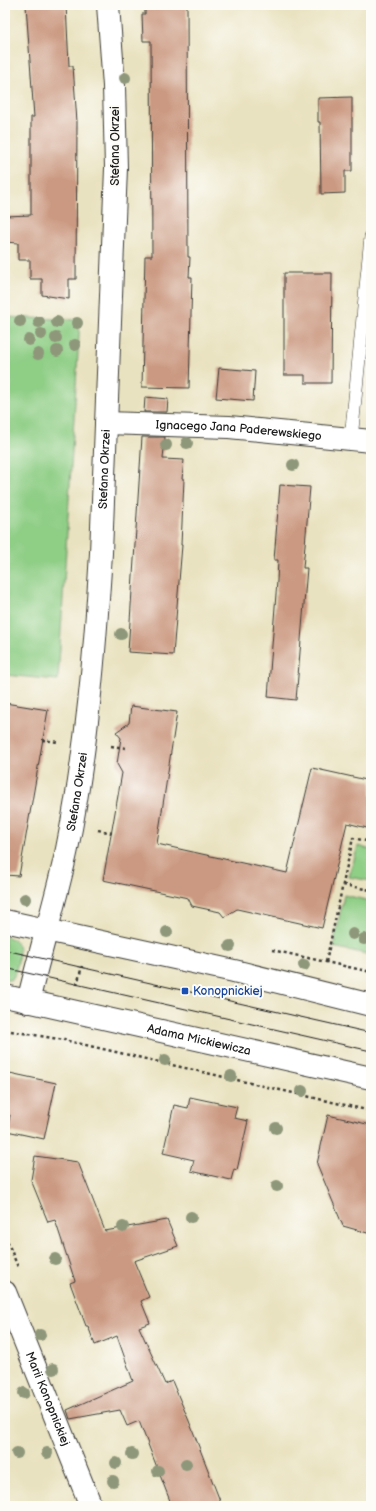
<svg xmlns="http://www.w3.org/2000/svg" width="376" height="1511" font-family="'Balsamiq Sans',sans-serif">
<rect width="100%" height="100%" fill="#fdfcf7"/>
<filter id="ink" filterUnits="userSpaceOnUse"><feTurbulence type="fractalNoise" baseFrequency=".025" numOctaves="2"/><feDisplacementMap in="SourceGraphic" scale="8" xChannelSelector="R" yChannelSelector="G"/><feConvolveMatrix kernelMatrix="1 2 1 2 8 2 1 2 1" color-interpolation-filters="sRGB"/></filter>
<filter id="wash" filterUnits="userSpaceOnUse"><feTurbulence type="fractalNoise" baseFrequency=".012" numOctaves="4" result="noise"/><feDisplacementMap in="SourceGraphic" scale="16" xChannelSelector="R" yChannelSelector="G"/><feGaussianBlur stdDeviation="0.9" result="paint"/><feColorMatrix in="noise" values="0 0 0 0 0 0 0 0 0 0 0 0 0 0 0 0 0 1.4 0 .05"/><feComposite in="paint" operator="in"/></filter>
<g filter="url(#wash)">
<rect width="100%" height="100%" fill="#e9e2c0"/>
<g fill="#8ece85" stroke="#557550">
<polygon points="5,317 80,320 58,680 5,675"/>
<polygon points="358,846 371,850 371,881 349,877"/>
<polygon points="344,895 371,901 371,955 333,947"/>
<path d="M 5,936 C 10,937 16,941 18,946 C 21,951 16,977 11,980 L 5,979 Z"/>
</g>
<g id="blocks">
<g fill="#cb9981">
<polygon points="26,5 66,5 69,66 73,66 77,122 76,279 69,279 69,299 42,295 42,279 30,279 30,260 18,260 18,243 5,242 5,216 31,215 31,117 34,117"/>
<polygon points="145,5 187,5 188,257 190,257 189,277 192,277 189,388 142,387 145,256 152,256 151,41 143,41 142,14 145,14"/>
<polygon points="352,97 352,171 345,171 345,193 321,194 320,122 318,122 318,98"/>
<polygon points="284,273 332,273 331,383 305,383 305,375 284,375"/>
<polygon points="219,368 255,371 253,401 216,398"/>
<polygon points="145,397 168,399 167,412 144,412"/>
<polygon points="142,437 165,437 163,459 184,460 182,479 184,479 181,545 182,545 173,655 128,652"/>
<polygon points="280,485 310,487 303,568 307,568 296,700 268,697 277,581 278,560 274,560"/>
<polygon points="5,703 48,710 19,876 5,875"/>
<polygon points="131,706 177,712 157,844 287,873 312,768 371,781 371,829 347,823 322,928 237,909 224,917 220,912 192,906 188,898 103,880 122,773 117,764 121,738 116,732 129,723"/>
<polygon points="5,1072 56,1083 44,1139 7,1131 10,1115 5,1114"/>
<polygon points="190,1097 237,1107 234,1118 248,1121 237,1170 234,1169 231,1180 191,1171 194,1160 163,1153 174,1105 188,1108"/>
<polygon points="328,1115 371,1125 371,1234 343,1226 317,1164"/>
<polygon points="35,1156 78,1162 105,1231 167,1220 178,1246 134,1261 149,1297 141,1301 150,1323 139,1327 165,1384 172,1381 189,1421 222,1506 172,1506 139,1421 127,1426 120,1410 70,1419 67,1410 133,1381 117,1336 95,1345 88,1326 86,1326 70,1283 75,1281 55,1220 48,1222 31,1180"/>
</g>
</g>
</g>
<g filter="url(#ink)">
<use href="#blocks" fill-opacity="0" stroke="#3b3a35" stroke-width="1"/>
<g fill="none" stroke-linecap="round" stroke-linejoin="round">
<defs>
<polyline id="service" points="351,439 371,237"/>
<g id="minor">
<path id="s1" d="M 106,423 L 229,427 L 371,441"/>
<path id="s2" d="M 28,1002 C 40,951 56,900 67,849 C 87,751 95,652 101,553 L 116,168 L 114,86 L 108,5"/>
<path id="s3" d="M 5,1292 L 91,1506"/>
</g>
<g id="tertiary">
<polyline points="5,921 234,971 371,1005"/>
<path id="s4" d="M 5,996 L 371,1078"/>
</g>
</defs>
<use href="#service" stroke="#3b3a35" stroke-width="14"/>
<use href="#minor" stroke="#3b3a35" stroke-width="24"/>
<use href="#tertiary" stroke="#3b3a35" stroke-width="24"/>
<g stroke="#3b3a35" stroke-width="2.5" stroke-dasharray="3 3" stroke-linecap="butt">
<polyline points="42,740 58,742"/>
<polyline points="111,746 126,748"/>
<polyline points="98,830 112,833"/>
<polyline points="343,885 371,890"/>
<polyline points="272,950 371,972"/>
<polyline points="326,962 353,838 371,842"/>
<polyline points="77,985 82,966"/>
<polyline points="5,1030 64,1040"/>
<polyline points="65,1038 64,1040 371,1111"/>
<polyline points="5,1236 18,1267"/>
</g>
<use href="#service" stroke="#fff" stroke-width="13"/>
<use href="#minor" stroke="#fff" stroke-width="22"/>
<use href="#tertiary" stroke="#fff" stroke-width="22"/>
<g stroke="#1c1c1c" stroke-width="1">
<polyline points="5,950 371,1033"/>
<polyline points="5,968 371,1051"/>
</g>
</g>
<g fill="#8e977a">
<circle cx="125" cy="78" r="6"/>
<circle cx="20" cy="321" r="6"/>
<circle cx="39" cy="322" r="6"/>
<circle cx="57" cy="322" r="6"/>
<circle cx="77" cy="323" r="6"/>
<circle cx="41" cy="334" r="6"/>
<circle cx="56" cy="338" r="6"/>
<circle cx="29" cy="340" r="6"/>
<circle cx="75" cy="345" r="6"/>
<circle cx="57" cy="351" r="6"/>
<circle cx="38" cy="354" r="6"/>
<circle cx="187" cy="443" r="6"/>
<circle cx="166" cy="445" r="6"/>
<circle cx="293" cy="465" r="6"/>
<circle cx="121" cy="634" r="6"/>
<circle cx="25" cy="899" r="6"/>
<circle cx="167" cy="932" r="6"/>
<circle cx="353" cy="934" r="6"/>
<circle cx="364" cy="939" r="6"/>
<circle cx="230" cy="946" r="6"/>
<circle cx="304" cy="965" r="6"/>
<circle cx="165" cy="1060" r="6"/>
<circle cx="231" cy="1076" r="6"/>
<circle cx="302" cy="1091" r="6"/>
<circle cx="276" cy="1128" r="6"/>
<circle cx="277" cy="1186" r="6"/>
<circle cx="191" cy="1217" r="6"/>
<circle cx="123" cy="1227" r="6"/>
<circle cx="55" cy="1259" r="6"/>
<circle cx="40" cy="1335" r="6"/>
<circle cx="53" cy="1369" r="6"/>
<circle cx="24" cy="1393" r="6"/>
<circle cx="17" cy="1453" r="6"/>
<circle cx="47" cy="1453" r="6"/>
<circle cx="132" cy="1454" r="6"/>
<circle cx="116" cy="1463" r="6"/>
<circle cx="186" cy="1464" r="6"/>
<circle cx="158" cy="1471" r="6"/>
<circle cx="113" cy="1481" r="6"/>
</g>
</g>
<rect fill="#1a4fb4" stroke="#fdfcf7" stroke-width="1.5" x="181" y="987" width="8" height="8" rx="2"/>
<g text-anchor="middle" stroke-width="4" stroke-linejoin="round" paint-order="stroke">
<g font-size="12" fill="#1c1c1c" stroke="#fdfcf7">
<text transform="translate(115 146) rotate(-90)" y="4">Stefana Okrzei</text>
<text dy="4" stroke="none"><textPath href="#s1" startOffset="133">Ignacego Jana Paderewskiego</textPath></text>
<text dy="4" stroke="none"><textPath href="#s2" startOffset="540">Stefana Okrzei</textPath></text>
<text dy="4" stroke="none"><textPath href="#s2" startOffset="216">Stefana Okrzei</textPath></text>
<text dy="4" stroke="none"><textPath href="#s4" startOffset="199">Adama Mickiewicza</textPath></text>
<text dy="4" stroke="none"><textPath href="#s3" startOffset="115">Marii Konopnickiej</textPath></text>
</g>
<g font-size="12" fill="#164399" stroke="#fdfcf7" text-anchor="start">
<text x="193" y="995">Konopnickiej</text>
</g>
</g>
<rect width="376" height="1511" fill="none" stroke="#fdfcf7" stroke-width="20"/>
</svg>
